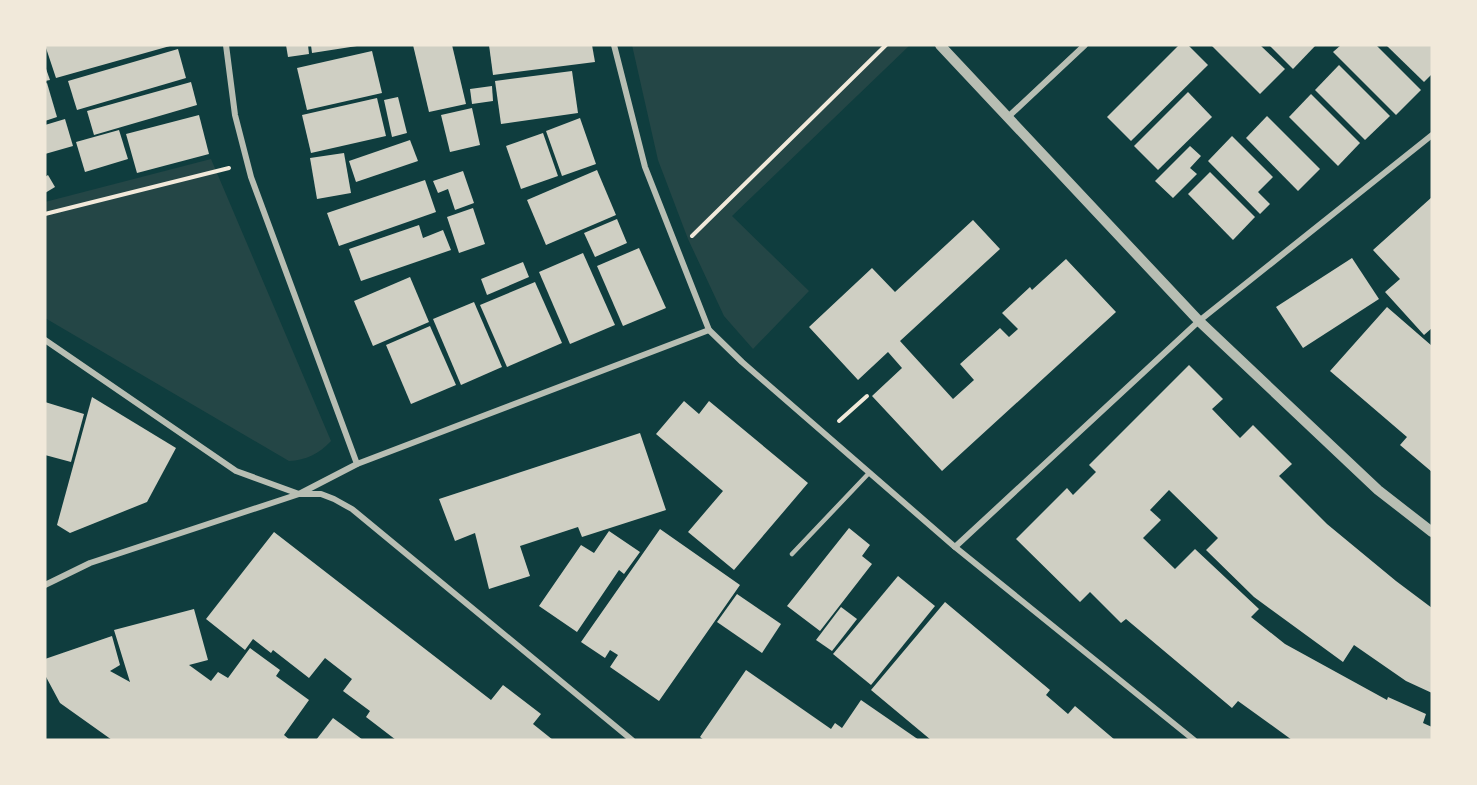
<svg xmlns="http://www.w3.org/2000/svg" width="1477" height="785" font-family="Overpass,sans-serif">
<rect width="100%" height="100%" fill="#0f3d3e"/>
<g fill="#244646">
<polygon points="632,45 910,45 732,216 809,291 753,349 724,316 688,239 658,160"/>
<path d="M 211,159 L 331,441 C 319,454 306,460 289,461 L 45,318 L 45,202 Z"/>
</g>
<g fill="#cfcfc3">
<polygon points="45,45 170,45 170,46 56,78"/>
<polygon points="286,45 308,45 309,54 288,57"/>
<polygon points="311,45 357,45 357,46 312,53"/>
<polygon points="413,45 452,45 466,104 429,112"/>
<polygon points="489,45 592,45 595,62 493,75"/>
<polygon points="1179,45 1188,45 1208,65 1131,141 1107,117"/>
<polygon points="1211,45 1260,45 1285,69 1260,94"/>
<polygon points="1269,45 1316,45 1293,69"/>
<polygon points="1341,45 1376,45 1421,90 1396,115 1333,52"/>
<polygon points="1386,45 1432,45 1432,74 1424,82"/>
<polygon points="178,49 186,78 77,110 68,81"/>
<polygon points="372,51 382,93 307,110 297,68"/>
<polygon points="1339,65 1390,116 1365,140 1315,90"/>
<polygon points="45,66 50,80 45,81"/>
<polygon points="572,71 578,113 501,124 495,81"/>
<polygon points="191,82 197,105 94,135 87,111"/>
<polygon points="47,83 57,117 45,121 45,84"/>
<polygon points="492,86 493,101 472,104 470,89"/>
<polygon points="1188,92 1212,117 1158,170 1134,146"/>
<polygon points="1311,94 1360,143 1338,166 1289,117"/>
<polygon points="398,97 407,133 392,137 384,100"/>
<polygon points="377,98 386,136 311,153 302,115"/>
<polygon points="472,108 480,145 450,152 441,115"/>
<polygon points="199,115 209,154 137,173 126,134"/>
<polygon points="1267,116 1320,169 1298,191 1246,138"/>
<polygon points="580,118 596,164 562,176 546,131"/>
<polygon points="65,119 73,146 45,154 45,125"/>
<polygon points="119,130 128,159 85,172 76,142"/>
<polygon points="543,133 558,176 521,189 506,146"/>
<polygon points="1232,136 1273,177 1258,192 1270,204 1260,214 1208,161"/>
<polygon points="410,140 418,161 356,182 349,161"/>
<polygon points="1190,146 1201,156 1190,168 1197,174 1173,198 1155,181"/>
<polygon points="344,153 351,193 317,199 310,158"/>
<polygon points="597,170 616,215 546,245 527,200"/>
<polygon points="463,171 474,203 455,210 448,189 438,193 433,181"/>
<polygon points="1210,172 1255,217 1233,240 1188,194"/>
<polygon points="48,175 55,187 45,193 45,177"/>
<polygon points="425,180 436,212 339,246 327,213"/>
<polygon points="1432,197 1432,328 1424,335 1385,292 1400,279 1373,250"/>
<polygon points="473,208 485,244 459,253 447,217"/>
<polygon points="617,219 627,243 595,257 584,233"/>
<polygon points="973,220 1000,249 900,341 953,399 974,380 960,364 1000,328 1009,337 1018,329 1002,313 1030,287 1032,290 1066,259 1116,312 942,471 872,396 902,368 888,352 858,380 809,327 872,268 895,292"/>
<polygon points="419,225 423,238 443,230 451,250 361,281 349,249"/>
<polygon points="639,248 666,308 623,326 597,266"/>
<polygon points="583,253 615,325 570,344 539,272"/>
<polygon points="1352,258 1379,299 1303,348 1276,307"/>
<polygon points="523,262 529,277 487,295 481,279"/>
<polygon points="410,277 429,322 373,346 354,301"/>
<polygon points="535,282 562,343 507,367 480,305"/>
<polygon points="474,302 502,367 461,385 433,319"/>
<polygon points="1387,307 1432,346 1432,472 1400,445 1407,437 1330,371"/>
<polygon points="430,326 456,385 411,404 386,345"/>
<polygon points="1189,365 1223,399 1212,409 1240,438 1253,425 1292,464 1279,476 1327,524 1396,581 1432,608 1432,693 1406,681 1354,645 1343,662 1254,597 1206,550 1218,538 1169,490 1150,510 1161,520 1143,538 1175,569 1195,549 1259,609 1251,617 1285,644 1387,700 1388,697 1426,714 1423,723 1432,727 1432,740 1292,740 1238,701 1232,708 1126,619 1121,623 1090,592 1080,602 1016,539 1067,488 1073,495 1096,472 1089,465"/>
<polygon points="92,397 176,448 147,502 70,533 57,525"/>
<polygon points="684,401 699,414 709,401 808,483 734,570 688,532 723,491 656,434"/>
<polygon points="45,402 84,414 71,462 45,455"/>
<polygon points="640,433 666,510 582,537 578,527 520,546 530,576 489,589 475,533 455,541 439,499"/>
<polygon points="849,528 870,545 862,556 872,564 820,631 787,606"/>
<polygon points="660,529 740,585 659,701 610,667 618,655 610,650 605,658 581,642"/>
<polygon points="609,531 640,552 624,574 619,570 577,632 539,606 581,545 594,553"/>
<polygon points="274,532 491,700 503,685 541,714 533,724 553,740 396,740 366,717 370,711 343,691 352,679 325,658 309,678 273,650 271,653 253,639 245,650 206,619"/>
<polygon points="898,576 935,606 871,685 833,654"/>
<polygon points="737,594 781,624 762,653 717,622"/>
<polygon points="945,602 1050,690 1046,695 1068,714 1075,706 1115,740 931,740 871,690"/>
<polygon points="841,607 857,619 832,651 816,640"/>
<polygon points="194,609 208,660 189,665 211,681 218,672 228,678 250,648 280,670 276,676 309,700 284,735 290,740 112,740 60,703 45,675 45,659 112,636 120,665 110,671 130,682 114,630"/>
<polygon points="746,670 831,729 835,723 842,728 861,700 919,740 704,740 700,737"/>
<polygon points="333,718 363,740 316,740"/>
</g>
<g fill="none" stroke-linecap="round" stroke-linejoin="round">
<g stroke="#f1e9da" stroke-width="4">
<polyline points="45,214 229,168"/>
<polyline points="692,236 886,45"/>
<polyline points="839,421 867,396"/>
</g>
<polyline stroke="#b8beb3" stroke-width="4.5" points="792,554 869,473"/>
<g stroke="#b8beb3" stroke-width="6">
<polyline points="226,45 235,115 251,177 357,464"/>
<polyline points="614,45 645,167 709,330 742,362 955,547 1194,740"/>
<polyline points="1008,117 1085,45"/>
<polyline points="45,340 236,471 299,494 321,494 334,499 352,509 632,740"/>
<polyline points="955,547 1199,321 1432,135"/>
<polyline points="45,585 90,563 299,494 357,464 709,330"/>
</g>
<polyline stroke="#b8beb3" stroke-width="10" points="940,45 1199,321 1378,490 1432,532"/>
</g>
<rect width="1477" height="785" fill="none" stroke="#f1e9da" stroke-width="93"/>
</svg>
